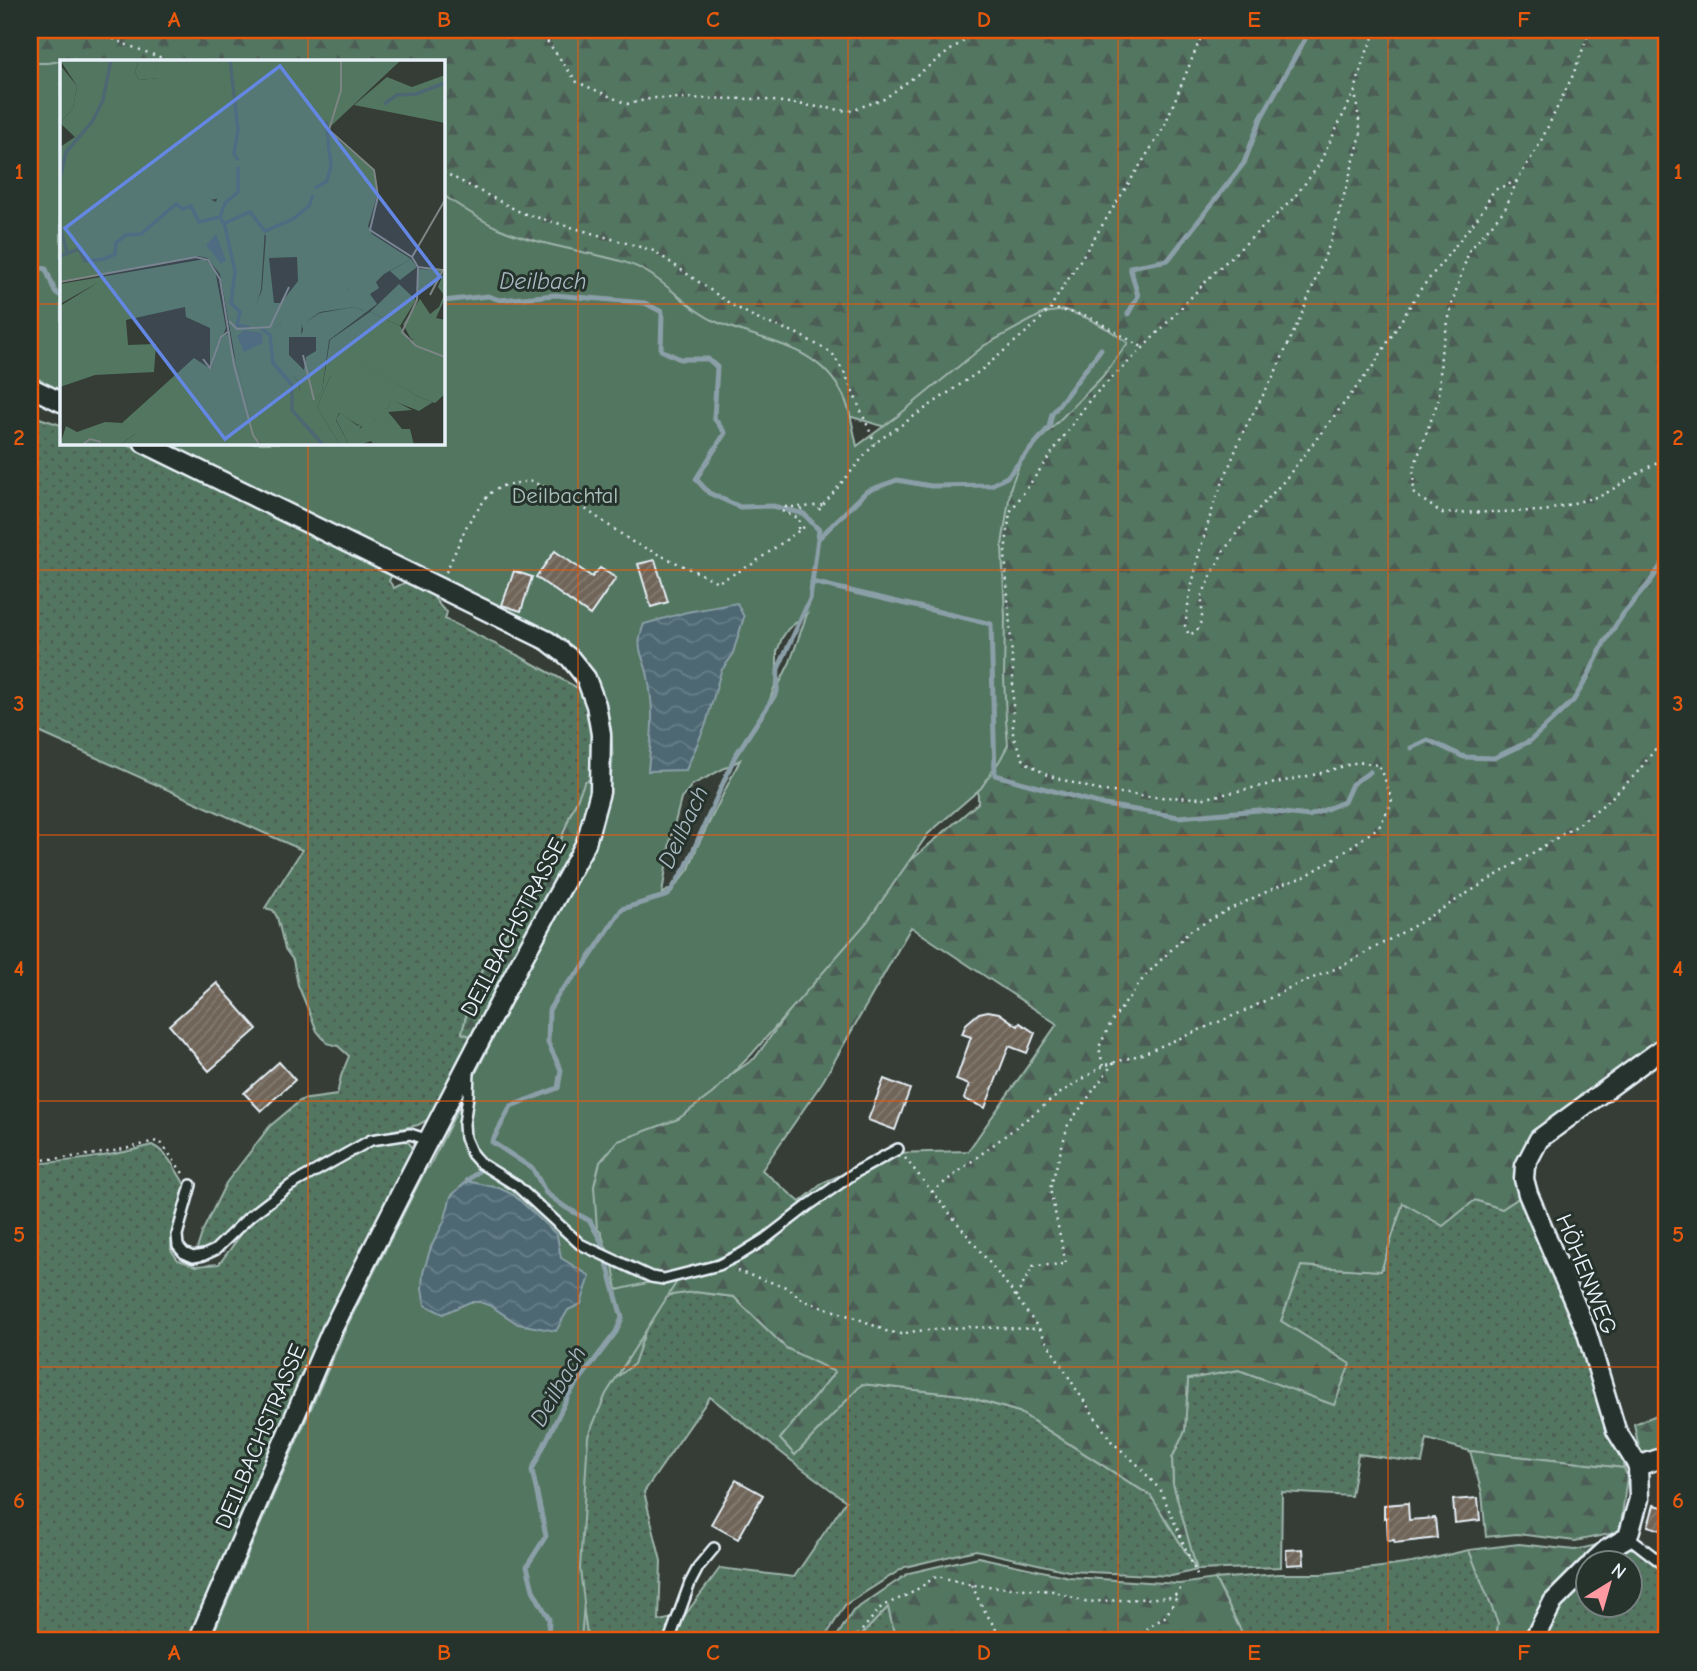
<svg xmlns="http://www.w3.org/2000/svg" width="1697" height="1671" font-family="'Comic Neue',sans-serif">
<defs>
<pattern id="grass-dots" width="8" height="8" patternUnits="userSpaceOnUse" patternTransform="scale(1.75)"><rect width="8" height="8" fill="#537661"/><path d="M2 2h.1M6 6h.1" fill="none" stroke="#4c5d54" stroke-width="1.8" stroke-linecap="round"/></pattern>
<pattern id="forest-firs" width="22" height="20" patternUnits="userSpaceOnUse" patternTransform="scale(1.75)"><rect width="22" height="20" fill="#537661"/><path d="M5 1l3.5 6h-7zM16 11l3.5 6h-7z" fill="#4c5d54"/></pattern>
<pattern id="water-waves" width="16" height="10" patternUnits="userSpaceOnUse" patternTransform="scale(1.75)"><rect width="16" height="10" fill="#4d6873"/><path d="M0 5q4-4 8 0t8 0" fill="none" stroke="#677e88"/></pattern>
<pattern id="building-hatch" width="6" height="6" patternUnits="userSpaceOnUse" patternTransform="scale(1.75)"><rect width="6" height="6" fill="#706559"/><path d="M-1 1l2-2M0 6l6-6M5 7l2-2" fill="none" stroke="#847c72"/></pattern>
</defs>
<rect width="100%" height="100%" fill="#353d36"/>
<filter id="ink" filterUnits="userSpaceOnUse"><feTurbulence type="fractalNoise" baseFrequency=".0143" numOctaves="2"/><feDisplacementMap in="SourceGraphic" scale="14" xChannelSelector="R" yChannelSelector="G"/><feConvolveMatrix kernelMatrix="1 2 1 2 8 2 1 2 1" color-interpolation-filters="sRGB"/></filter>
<g filter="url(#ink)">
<g fill="url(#grass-dots)" stroke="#9eb4ac" stroke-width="2">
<path d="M 30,415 L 61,425 L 61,443 L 116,443 L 145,449 L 393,572 L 389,581 L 394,588 L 408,581 C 415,584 424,588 430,593 C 437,599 438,607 447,612 L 445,619 L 521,657 L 585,692 L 593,722 L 593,779 L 571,813 L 559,845 L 549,862 L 537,874 L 523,905 L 504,937 L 482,970 L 469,1004 L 462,1033 L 476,1038 L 441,1100 L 429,1119 L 418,1125 L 371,1135 L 291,1178 L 245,1214 L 218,1242 L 210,1248 L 196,1252 L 203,1230 L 226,1183 L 270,1126 L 301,1100 L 337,1095 L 341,1076 L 349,1056 L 338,1046 L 327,1043 L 317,1031 L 298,985 L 293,960 L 285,949 L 277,917 L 273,910 L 265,908 L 302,850 L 30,728 Z"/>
<path d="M 402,1140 L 408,1142 L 415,1150 L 192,1641 L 30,1641 L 30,1164 C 71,1161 112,1157 152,1145 C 168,1153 176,1170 185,1185 L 172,1235 L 171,1250 L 178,1260 L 196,1266 L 219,1264 L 252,1220 L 293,1187 L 370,1145 Z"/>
<polygon points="1523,1195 1560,1277 1619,1448 1624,1468 1470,1451 1427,1439 1422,1463 1358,1454 1351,1496 1282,1492 1281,1567 1197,1570 1172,1576 1068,1571 976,1550 905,1567 845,1605 823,1641 672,1641 681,1617 685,1615 720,1568 794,1577 846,1501 792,1461 710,1397 644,1492 661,1561 659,1621 673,1618 665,1641 588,1641 574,1547 567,1471 602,1389 634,1363 644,1335 637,1299 695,1292 734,1297 786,1348 836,1372 780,1439 795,1455 862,1384 962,1395 1019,1412 1152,1497 1195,1567 1173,1484 1172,1458 1185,1431 1188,1379 1239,1370 1334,1405 1349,1364 1281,1321 1301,1266 1381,1271 1403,1203 1475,1200 1502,1209"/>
<polygon points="1619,1546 1640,1550 1667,1571 1667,1641 1537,1641 1556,1604 1588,1572 1588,1604 1630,1604 1630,1562 1598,1562"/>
<polygon points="1469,1550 1498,1623 1496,1641 1246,1641 1215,1579 1278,1574 1322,1574 1390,1566 1412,1563"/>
<polygon points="888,1607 896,1641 856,1641"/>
</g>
<g fill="url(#forest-firs)" stroke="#9eb4ac" stroke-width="2" fill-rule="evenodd">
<path d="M 30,30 L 1667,30 L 1667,1040 L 1532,1140 L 1523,1195 L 1502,1209 L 1475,1200 L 1443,1226 L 1403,1203 L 1381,1271 L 1301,1266 L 1281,1321 L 1350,1364 L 1334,1405 L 1239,1370 L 1188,1379 L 1185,1431 L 1172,1458 L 1173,1484 L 1197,1570 L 1151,1496 L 1019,1412 L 962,1395 L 862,1384 L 795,1455 L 780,1439 L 835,1372 L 786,1348 L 734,1297 L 695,1292 L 638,1299 L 644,1335 L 634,1364 L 602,1389 L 580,1418 L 574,1547 L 588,1641 L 522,1641 L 574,1255 L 597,1149 L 683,1108 L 755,1058 L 877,889 L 978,803 L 975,480 L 892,429 L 832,411 L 443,214 L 443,61 L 61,61 L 30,77 ZM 911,927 L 1057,1024 L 968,1151 L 892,1153 L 824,1182 L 800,1202 L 762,1170 L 823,1081 Z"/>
<polygon points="593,779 593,801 579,840 476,1038 462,1033 469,1004 482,970 504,937 523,905 537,874 549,862 559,845 571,813 585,781"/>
<polygon points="1667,1411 1667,1448 1640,1453 1634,1424"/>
<polygon points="1470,1451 1624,1468 1627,1476 1620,1532 1575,1541 1517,1534 1486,1537 1482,1493"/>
<polygon points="1605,1543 1528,1641 1496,1641 1498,1623 1469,1550 1519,1544 1575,1550"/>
<polygon points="978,1557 1069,1577 1179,1584 1215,1579 1246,1641 896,1641 888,1607 856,1641 834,1641 853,1611 909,1573"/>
</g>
<g fill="#537661" stroke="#9eb4ac" stroke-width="2" fill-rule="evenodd">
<polygon points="74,59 78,61 61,61 61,395 30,379 30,63 48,63"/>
<path d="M 443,195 C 461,207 478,219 498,228 C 518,237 551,245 574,250 C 597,256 624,259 645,271 C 671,286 690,311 719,323 C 765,342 818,345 843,395 C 851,410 853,430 857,446 L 899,415 L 985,345 L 1044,313 L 1065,310 L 1087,318 L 1108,329 L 1128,343 L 1102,377 L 1022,458 L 1011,486 L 1002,545 L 1005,618 L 1004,677 L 1006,720 L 1008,745 L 1000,760 L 981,788 L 928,834 L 867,922 L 751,1055 L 713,1093 L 678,1119 L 618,1141 L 600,1162 L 594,1186 L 597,1229 L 601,1232 L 605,1245 L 612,1259 L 617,1290 L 681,1275 L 606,1394 L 588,1436 L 580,1569 L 584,1602 L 581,1641 L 210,1641 L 346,1328 L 426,1169 L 429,1167 L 602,820 C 614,780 618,733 601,694 C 597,683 590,674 583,665 L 158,443 L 443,443 ZM 807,614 L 790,662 L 765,713 L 777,680 L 777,652 L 782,638 L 788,629 ZM 740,760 L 697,847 L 689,869 L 677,884 L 662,894 L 670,842 L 681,799 L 692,785 Z"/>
</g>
<g fill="url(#water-waves)" stroke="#8b9fa8" stroke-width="2">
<path d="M 737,603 L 744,617 L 732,656 L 721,671 L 706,724 L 686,770 L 648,771 C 650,748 654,723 651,699 C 650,690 649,680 647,672 C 641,651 635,647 644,624 L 687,612 Z"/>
<polygon points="467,1181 499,1188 514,1195 557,1235 561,1258 590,1276 581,1304 568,1310 556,1331 518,1324 491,1306 480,1302 470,1302 443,1314 425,1305 422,1289 423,1273 431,1247 444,1222 451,1196"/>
</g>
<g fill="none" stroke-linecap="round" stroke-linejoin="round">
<g stroke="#8b9fa8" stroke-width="5">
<polyline points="30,265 46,269 55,292 61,296"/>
<polyline points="443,301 488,296 500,300 555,295 645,303 662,312 661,350 680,359 708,359 717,367 714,418 725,433 696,479 709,493 740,507 773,506 804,514 819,530 810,599 778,669 777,692 735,756 686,867 668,895 622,909 584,966 560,992 549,1010 548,1043 561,1070 558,1088 511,1106 492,1142 533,1169 546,1193 565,1207 590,1221 601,1241 622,1318 616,1332 569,1394 532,1470 546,1536 527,1566 533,1590 549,1619 548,1641"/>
<polyline points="1128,314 1138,296 1130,267 1168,260 1244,163 1261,118 1310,30"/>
<polyline points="819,538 867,491 897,480 931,486 991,485 1007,477 1049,427 1052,414 1101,349"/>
<polyline points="812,582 991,624 995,775 1105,805 1179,817 1259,810 1309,816 1344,802 1352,784 1370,772"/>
<polyline points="1411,748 1428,740 1464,757 1494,758 1530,741 1573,701 1586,680 1604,643 1624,613 1650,582 1667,557"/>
<polyline points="467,1181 480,1170"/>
</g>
</g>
<g fill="url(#building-hatch)" stroke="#e8f1f8" stroke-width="2">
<polygon points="555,551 592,577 600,568 616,578 590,615 536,577"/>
<polygon points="655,560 668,602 651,607 638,564"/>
<polygon points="514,571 532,577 521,611 502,605"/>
<polygon points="217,983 257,1029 209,1071 169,1025"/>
<polygon points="988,1011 999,1013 1018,1026 1020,1023 1035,1033 1027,1053 1009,1046 985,1108 964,1099 969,1085 956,1080 971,1037 962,1034 966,1024 979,1013"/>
<polygon points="279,1062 295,1080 261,1111 244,1093"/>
<polygon points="884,1079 910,1089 895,1130 868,1120"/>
<polygon points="736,1480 763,1495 738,1539 711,1524"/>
<polygon points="1478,1498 1480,1520 1455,1523 1453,1500"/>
<polygon points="1408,1503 1409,1520 1435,1518 1437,1538 1395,1543 1394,1540 1388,1541 1387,1517 1384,1518 1384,1505"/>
<polygon points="1654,1505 1667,1508 1667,1532 1648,1526"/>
<polygon points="1303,1549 1304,1564 1287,1565 1286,1550"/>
</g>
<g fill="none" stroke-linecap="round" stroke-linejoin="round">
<defs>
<g id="service">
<polyline points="469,1071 468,1096 464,1124 465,1138 472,1154 480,1163 517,1186 580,1244 651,1277 664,1279 719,1265 741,1254 765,1239 809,1205 856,1172 898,1149"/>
<polyline points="191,1185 177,1235 178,1246 184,1253 193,1257 204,1255 215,1250 249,1217 291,1185 371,1140 410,1134 429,1140"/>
<polyline points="1628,1537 1667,1567"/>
<polyline points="669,1641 690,1583 699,1566 714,1548"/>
</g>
<g id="minor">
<polyline points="30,387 61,402"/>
<polyline points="144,443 548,641 570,658 586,678 596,705 601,734 600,792 586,843 519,965 402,1191 331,1332 198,1641"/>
<polyline points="1638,1466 1667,1456"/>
<polyline points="1593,1562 1606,1550 1628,1537 1639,1499 1638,1466 1616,1430 1586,1330 1528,1194 1524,1179 1525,1166 1539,1139 1667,1045"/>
<polyline points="1533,1641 1553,1602 1588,1567"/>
</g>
</defs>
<use href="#service" stroke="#e8f1f8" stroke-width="14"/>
<use href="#minor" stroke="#e8f1f8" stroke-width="23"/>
<g stroke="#e8f1f8" stroke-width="2.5" stroke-dasharray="2 5" stroke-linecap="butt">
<polyline points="94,30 127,45 170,61"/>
<polyline points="539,30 577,82 627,104 654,98 759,99 849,111 884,99 978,30"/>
<polyline points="1590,30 1573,75 1539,145 1517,181 1505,209 1469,251 1453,300 1441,353 1439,398 1413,470 1414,494 1442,513 1545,511 1603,495 1667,456"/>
<polyline points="1355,91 1361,135 1332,238 1301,316 1274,375 1243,432 1214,504 1199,553 1189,599 1185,626 1189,635 1197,631 1202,619 1202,595 1223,552 1239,530 1284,481 1373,366 1420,290 1479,216 1494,190 1517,181"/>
<polyline points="443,172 522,213 654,251 729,303 761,321 794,332 832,353 845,374 875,443"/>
<polyline points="1050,308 1088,316 1142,347"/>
<polyline points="785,507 802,507"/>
<polyline points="801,510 803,507 824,505"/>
<polyline points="819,510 875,443 980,371 1037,323 1050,308 1163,129 1204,30"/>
<polyline points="782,511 799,519"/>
<polyline points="799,529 799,515"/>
<polyline points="446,572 468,523 489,494 502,486 529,481 564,494 634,543 718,582 751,565 804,527"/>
<polyline points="1103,1066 1099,1047 1112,1021 1145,976 1190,931 1228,910 1283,884 1304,877 1329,862 1379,827 1392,802 1384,776 1379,765 1358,762 1317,774 1206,798 1151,797 1097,790 1047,775 1024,761 1013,736 1013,671 1005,553 1010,512 1091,398 1143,348 1214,273 1292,200 1317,168 1355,91 1363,61 1376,30"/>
<polyline points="905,1158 1009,1287 1039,1329 1078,1392 1112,1442 1137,1464 1161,1491 1199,1580"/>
<path d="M 30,1161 C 72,1157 114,1154 154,1141 L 162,1144 L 185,1176"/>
<polyline points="932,1192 1059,1094 1103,1066 1142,1054 1216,1023 1249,1009 1291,987 1342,966 1419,923 1578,825 1609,800 1636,774 1667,734"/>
<polyline points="737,1271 786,1287 805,1301 864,1321 886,1331 901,1334 916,1331 967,1327 1039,1329"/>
<polyline points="1016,1297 1033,1266 1066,1264 1050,1189 1068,1125 1114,1062"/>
<polyline points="972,1585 980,1603 1003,1641"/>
<polyline points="853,1641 882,1606 910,1594 937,1576 972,1585 1053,1591 1085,1602 1173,1597 1179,1592 1181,1585"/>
<polyline points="1129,1641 1166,1616 1178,1595"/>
</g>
<use href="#service" stroke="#26332d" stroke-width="9"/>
<use href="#minor" stroke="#26332d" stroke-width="18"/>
</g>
</g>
<path fill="none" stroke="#e8590c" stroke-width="2" stroke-opacity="0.55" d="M 308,30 L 308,61M 578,30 L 578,1641M 848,30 L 848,1641M 1118,30 L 1118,1641M 1388,30 L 1388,1641M 30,304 L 61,304M 443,304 L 1667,304M 308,443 L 308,1641M 30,570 L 1667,570M 30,835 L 1667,835M 30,1101 L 1667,1101M 30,1367 L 1667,1367"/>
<g text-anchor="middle" stroke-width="6" stroke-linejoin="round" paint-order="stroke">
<g font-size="23" fill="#acc0bc" stroke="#26332d">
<text x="565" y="503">Deilbachtal</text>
</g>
<g font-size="23" fill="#e8f1f8" stroke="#26332d">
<text transform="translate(513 927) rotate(-62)" y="8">DEILBACHSTRASSE</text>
<text transform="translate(1587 1274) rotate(68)" y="8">HÖHENWEG</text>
<text transform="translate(260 1436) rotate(-67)" y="8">DEILBACHSTRASSE</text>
</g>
<g font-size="24" font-style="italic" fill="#aabac3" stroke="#26332d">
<text x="543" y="289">Deilbach</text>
<text transform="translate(683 827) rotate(-65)" y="8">Deilbach</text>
<text transform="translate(558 1386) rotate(-60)" y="8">Deilbach</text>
</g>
</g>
<g transform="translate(60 60)">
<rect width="385" height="385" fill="#353d36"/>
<path d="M 79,0 L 95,0 L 100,18 L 79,20 L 75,12 ZM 0,5 L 17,26 L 13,48 L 0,63 ZM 385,15 L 385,63 L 294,45 L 327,17 L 352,27 ZM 312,174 L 351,199 L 324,214 L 316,222 L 319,228 L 310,234 L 317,244 L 269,280 L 262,331 L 249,350 L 241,350 L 239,322 L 217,300 L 210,271 L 222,262 L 242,262 L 241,275 L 247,261 L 260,253 L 294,247 L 304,251 L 287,229 L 293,223 L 291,204 L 298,186 ZM 229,277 L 256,277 L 256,291 L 246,297 L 244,310 L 229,295 ZM 145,199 L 155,210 L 166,268 L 150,307 L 150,268 L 126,257 L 125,247 L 66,260 L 68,285 L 96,284 L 94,312 L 35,315 L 0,327 L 0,246 L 39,222 L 0,244 L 0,224 ZM 358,209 L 382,210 L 373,225 L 357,235 ZM 385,209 L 385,238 L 376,258 L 385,260 L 385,278 L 351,279 L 343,264 L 360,239 L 370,254 L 379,247 L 384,235 L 378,227 ZM 339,224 L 356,240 L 340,266 L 310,252 ZM 168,274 L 199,385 L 60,385 L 75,374 L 62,363 L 134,298 L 151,309 L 161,277 ZM 271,286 L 361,338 L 373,342 L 359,351 L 331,340 L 328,348 L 298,365 L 279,353 L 276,360 L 289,385 L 280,385 L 257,347 L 271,315 ZM 315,359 L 334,359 L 342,369 L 350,369 L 354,385 L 314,385 L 311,381 L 299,385 L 287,367 L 298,369 L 312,365 Z" fill="#537661" fill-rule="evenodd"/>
<path d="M 0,0 L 79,0 L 75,12 L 79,20 L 99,18 L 95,0 L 341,0 L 270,67 L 272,75 L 314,110 L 317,136 L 308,166 L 312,174 L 305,185 L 298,186 L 301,197 L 291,204 L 294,213 L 306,212 L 308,218 L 287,229 L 307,252 L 294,247 L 260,252 L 247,261 L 245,276 L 241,262 L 222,262 L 210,271 L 221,305 L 239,322 L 241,350 L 249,349 L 262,331 L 270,280 L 310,252 L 340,266 L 349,281 L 365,274 L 385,278 L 385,334 L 375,343 L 361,338 L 271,287 L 271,315 L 257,347 L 280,385 L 260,385 L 191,256 L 202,230 L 206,176 L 175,135 L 150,140 L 0,214 L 54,164 L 5,178 L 0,168 L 0,87 L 15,77 L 0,63 L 13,48 L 17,26 ZM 237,197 L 238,221 L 221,243 L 214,243 L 209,198 ZM 385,22 L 362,37 L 339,40 L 317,50 L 323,37 L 335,27 L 345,31 ZM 351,199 L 357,207 L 340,220 L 330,211 ZM 331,339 L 352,350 L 328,352 L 334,359 L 330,362 L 315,359 L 306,380 L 300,373 L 302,365 L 297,372 L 288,367 L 299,384 L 289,385 L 276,359 L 280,353 L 298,366 L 307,355 L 328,348 ZM 45,362 L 62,363 L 76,373 L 60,385 L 0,385 L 6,366 L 17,372 Z" fill="#537661" fill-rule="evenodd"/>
<path d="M 181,103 L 180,133 L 205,169 L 201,230 L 192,257 L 206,272 L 213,264 L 217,293 L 236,320 L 246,351 L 252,348 L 273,385 L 203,385 L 197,380 L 176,303 L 160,214 L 147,198 L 138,196 L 0,222 L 0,173 L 9,175 L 21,168 L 52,163 L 72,151 L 113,140 L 142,136 L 156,142 L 167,108 Z" fill="#537661"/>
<path d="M 156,174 L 166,200 L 161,204 L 146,185 ZM 184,270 L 202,273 L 203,283 L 184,292 L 177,276 Z" fill="#4d6873"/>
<path fill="none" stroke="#4d6873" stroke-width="3.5" d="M 170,0 L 178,70 L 174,94 L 178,100M 324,44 L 337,35 L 356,34 L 385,23M 0,119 L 6,92 L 32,62 L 43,40 L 51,0M 255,128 L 267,121 L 271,106 L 266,61M 160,157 L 165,143 L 178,132 L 178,107M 165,163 L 190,152 L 205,171 L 233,159 L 249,146 L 253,135M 0,167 L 7,192M 0,196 L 19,189 L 25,201 L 44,199 L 55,194 L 56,183 L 66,175 L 81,174 L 116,144 L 123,149 L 131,146 L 139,162 L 160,157 L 165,166 L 175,212 L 171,243 L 180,252 L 177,265 L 189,267M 201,268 L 210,275 L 213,303 L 232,325 L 232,350 L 263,385"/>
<path fill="none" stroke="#7d8584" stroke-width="2" d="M 281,0 L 281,30 L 269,70 L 314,110 L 318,136 L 310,170 L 352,197 L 358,207 L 357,240 L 342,272 L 356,286 L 385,297M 352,197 L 385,140M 358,207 L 383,210 L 370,235M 0,222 L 136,197 L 148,200 L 160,219 L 174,305 L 193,375 L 200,385M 169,261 L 177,269 L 210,267 L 229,227M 243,295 L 254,340M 143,299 L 150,308 L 161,277 L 169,271M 22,385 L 30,379 L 41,382"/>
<path fill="#6487e3" fill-opacity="0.15" stroke="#6487e3" stroke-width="3.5" d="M 220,6 L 380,217 L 165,379 L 5,168 Z"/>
<rect width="385" height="385" fill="none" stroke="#e8f1f8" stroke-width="3.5"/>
</g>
<rect width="1697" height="1671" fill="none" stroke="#26332d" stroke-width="77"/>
<g transform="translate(1609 1584) rotate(37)"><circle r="33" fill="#26332d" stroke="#747f7e" stroke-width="2"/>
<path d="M0-5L12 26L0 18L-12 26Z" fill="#ff9aa2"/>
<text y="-10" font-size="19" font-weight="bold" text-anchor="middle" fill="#e8f1f8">N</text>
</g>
<rect x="38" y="38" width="1620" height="1594" fill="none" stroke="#e8590c" stroke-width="2.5"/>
<g font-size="23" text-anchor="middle" font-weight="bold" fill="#e8590c">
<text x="174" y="27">A</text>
<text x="444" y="27">B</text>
<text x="713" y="27">C</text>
<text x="984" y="27">D</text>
<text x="1254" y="27">E</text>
<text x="1524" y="27">F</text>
<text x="19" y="179">1</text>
<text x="1678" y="179">1</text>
<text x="19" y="445">2</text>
<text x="1678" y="445">2</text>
<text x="19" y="711">3</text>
<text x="1678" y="711">3</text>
<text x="19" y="976">4</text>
<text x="1678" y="976">4</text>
<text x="19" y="1242">5</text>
<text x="1678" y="1242">5</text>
<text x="19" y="1508">6</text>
<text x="1678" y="1508">6</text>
<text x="174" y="1660">A</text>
<text x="444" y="1660">B</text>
<text x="713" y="1660">C</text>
<text x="984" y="1660">D</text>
<text x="1254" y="1660">E</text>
<text x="1524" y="1660">F</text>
</g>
</svg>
